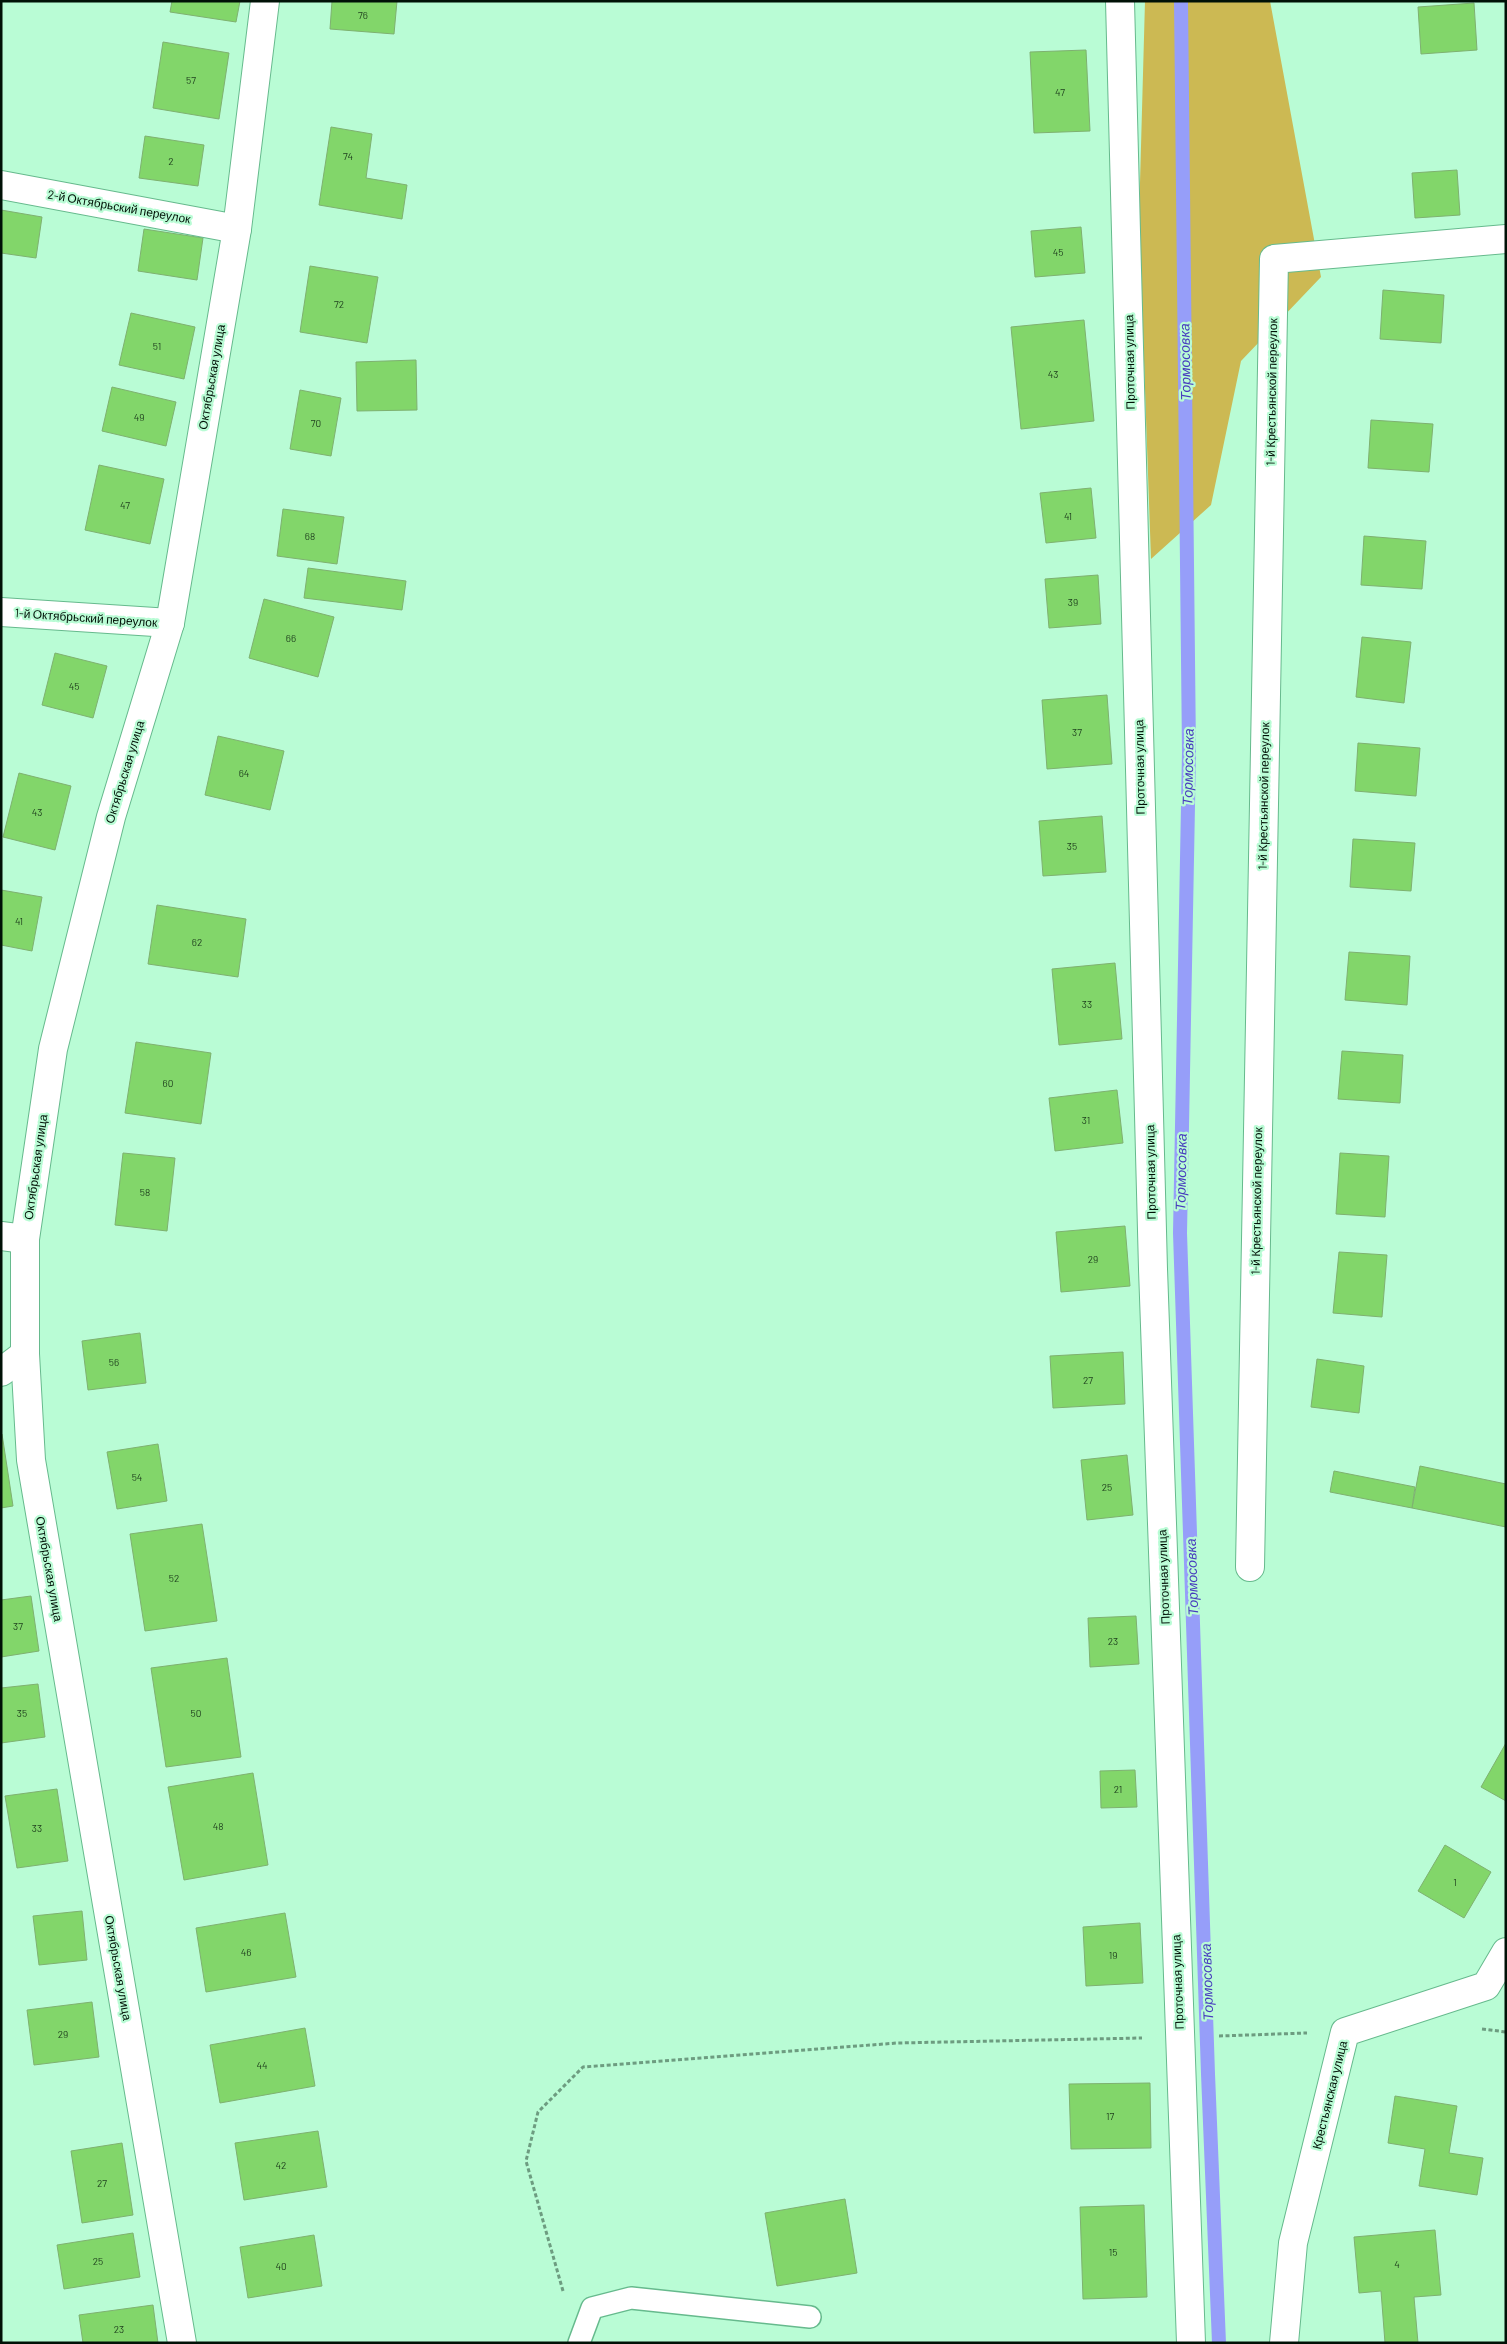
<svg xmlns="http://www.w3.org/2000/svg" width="1507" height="2344" font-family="Barlow,sans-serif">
<rect width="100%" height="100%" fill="#b9fcd5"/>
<polygon fill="#ccb953" points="1145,1 1270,1 1321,277 1241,361 1211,505 1151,559 1139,219"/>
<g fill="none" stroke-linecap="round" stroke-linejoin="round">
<polyline stroke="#969ef9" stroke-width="14" points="1181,1 1189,752 1180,1233 1208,2074 1219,2343"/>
</g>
<g fill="#82d66a" stroke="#7eb170">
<polygon points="172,1 240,1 236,22 170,12"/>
<polygon points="332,1 397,1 394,34 330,29"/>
<polygon points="1474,3 1477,50 1421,54 1418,7"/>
<polygon points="163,42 229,53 219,119 153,108"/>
<polygon points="1086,50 1090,131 1034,133 1030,52"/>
<polygon points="331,127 372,134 366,178 407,185 402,219 319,205"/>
<polygon points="145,136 204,145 198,186 139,178"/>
<polygon points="1457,170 1460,215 1415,218 1412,173"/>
<polygon points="1,210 42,217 36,258 1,253"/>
<polygon points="1081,227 1085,273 1035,277 1031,231"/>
<polygon points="144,229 203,238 197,280 138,271"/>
<polygon points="310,266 378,277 367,343 300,332"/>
<polygon points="1383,290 1444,295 1441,343 1380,339"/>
<polygon points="131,313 195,327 184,379 119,365"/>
<polygon points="1084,320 1094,421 1021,429 1011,327"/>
<polygon points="416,360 417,410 357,411 356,362"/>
<polygon points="112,387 176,402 166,446 102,431"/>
<polygon points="300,390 341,398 331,456 290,449"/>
<polygon points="1371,420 1433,424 1429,472 1368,468"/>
<polygon points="99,465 164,479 150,544 85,530"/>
<polygon points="1091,488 1096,538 1046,543 1040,493"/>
<polygon points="283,509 344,517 337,564 277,556"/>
<polygon points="1364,536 1426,541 1422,589 1361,585"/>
<polygon points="308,568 406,581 402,610 304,598"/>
<polygon points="1098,575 1101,624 1049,628 1045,579"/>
<polygon points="264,599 334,617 318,677 249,658"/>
<polygon points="1362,637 1411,642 1404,703 1356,697"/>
<polygon points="55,653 107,666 93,718 42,705"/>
<polygon points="1107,695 1112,764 1047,769 1042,700"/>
<polygon points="218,736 284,751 270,810 205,795"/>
<polygon points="1358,743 1420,748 1416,796 1355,791"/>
<polygon points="19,773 71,786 55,850 3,837"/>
<polygon points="1102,816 1106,872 1043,876 1039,821"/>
<polygon points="1353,839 1415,843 1411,891 1350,887"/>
<polygon points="1,890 42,897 32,951 1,945"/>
<polygon points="157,905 246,919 238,977 148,964"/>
<polygon points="1349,952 1410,956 1407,1005 1345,1000"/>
<polygon points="1115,963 1122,1039 1059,1045 1052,969"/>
<polygon points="136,1042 211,1053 201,1124 125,1113"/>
<polygon points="1342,1051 1403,1055 1400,1103 1338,1099"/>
<polygon points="1117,1090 1123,1143 1055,1151 1049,1098"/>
<polygon points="123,1153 175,1158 167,1231 115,1225"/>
<polygon points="1340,1153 1389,1156 1385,1217 1336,1214"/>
<polygon points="1125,1226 1130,1286 1061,1292 1056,1232"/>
<polygon points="1339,1252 1387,1255 1382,1317 1333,1313"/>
<polygon points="140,1333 146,1383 88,1390 82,1341"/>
<polygon points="1123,1352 1125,1404 1053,1408 1050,1356"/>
<polygon points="1317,1359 1364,1366 1359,1413 1311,1407"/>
<polygon points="2,1434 13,1506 1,1508 1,1434"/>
<polygon points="158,1444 167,1501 117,1509 107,1452"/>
<polygon points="1127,1455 1133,1515 1087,1520 1081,1460"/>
<polygon points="1420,1466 1506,1484 1506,1527 1412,1508"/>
<polygon points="1334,1471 1415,1487 1412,1508 1330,1492"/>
<polygon points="202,1524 217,1621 145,1631 130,1534"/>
<polygon points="31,1596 39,1651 1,1657 1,1600"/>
<polygon points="1136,1616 1139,1664 1090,1667 1088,1618"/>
<polygon points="227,1658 241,1757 166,1767 151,1668"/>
<polygon points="38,1684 45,1737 1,1743 1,1688"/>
<polygon points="1506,1743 1506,1801 1481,1787"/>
<polygon points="1135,1770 1137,1807 1101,1808 1100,1771"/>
<polygon points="253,1773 268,1865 184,1880 168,1787"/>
<polygon points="57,1789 68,1861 17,1868 5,1796"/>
<polygon points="1445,1845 1491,1872 1464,1918 1418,1891"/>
<polygon points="82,1911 87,1960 39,1965 33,1916"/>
<polygon points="285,1913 296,1977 206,1992 196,1928"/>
<polygon points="1140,1923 1143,1983 1086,1986 1083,1927"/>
<polygon points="92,2002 99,2057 34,2065 27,2010"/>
<polygon points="305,2028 315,2086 220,2103 210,2045"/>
<polygon points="1150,2083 1151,2148 1071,2149 1069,2084"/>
<polygon points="1395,2096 1457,2106 1449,2153 1483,2158 1477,2195 1419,2186 1425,2149 1388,2143"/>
<polygon points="318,2131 327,2187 244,2200 235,2143"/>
<polygon points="122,2143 133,2215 82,2223 71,2151"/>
<polygon points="845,2199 857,2273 777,2286 765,2213"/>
<polygon points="1144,2205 1147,2297 1083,2299 1080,2207"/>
<polygon points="1435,2230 1441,2295 1414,2297 1418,2343 1385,2343 1381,2291 1359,2293 1354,2237"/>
<polygon points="133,2233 140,2277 64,2289 57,2245"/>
<polygon points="314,2235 322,2286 248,2298 240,2247"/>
<polygon points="153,2305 158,2343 83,2343 79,2315"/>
</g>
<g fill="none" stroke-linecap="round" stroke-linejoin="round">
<defs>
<polyline id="lane" points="579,2343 592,2308 631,2298 810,2317"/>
<g id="street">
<polyline points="1120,1 1153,1269 1191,2343"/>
<polyline points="1,185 237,229"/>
<polyline points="1,612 170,623"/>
<polyline points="1,1236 25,1239"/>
<polyline points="1,1372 25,1354"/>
<polyline points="1250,1567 1274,259 1506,239"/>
<polyline points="182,2343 31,1460 25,1354 25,1239 53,1049 111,817 170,623 237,229 265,1"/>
<polyline points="1284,2343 1293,2243 1345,2032 1486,1986 1506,1952"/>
</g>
</defs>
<use href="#lane" stroke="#66ba8d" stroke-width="24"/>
<use href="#street" stroke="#66ba8d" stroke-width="30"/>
<g stroke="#6d9c80" stroke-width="3" stroke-dasharray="4 2.5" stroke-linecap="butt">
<polyline points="1482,2029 1506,2032"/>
<polyline points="1219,2036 1307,2033"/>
<polyline points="563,2291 526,2161 538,2112 583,2067 897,2043 1142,2038"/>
</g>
<use href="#lane" stroke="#fff" stroke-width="21"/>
<use href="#street" stroke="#fff" stroke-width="28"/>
</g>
<g text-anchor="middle" stroke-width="4.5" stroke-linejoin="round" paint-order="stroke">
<g font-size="10" fill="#20421f">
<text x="363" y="19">76</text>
<text x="191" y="84">57</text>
<text x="1060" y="96">47</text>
<text x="348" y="160">74</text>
<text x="171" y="165">2</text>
<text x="1058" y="256">45</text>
<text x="339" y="308">72</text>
<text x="157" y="350">51</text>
<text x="1053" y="378">43</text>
<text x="139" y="421">49</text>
<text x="316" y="427">70</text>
<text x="125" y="509">47</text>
<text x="1068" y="520">41</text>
<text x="310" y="540">68</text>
<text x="1073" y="606">39</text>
<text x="291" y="642">66</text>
<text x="74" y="690">45</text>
<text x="1077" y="736">37</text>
<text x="244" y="777">64</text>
<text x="37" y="816">43</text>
<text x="1072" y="850">35</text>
<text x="19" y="925">41</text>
<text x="197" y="946">62</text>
<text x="1087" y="1008">33</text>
<text x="168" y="1087">60</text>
<text x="1086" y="1124">31</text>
<text x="145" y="1196">58</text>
<text x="1093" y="1263">29</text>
<text x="114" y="1366">56</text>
<text x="1088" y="1384">27</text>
<text x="137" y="1481">54</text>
<text x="1107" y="1491">25</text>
<text x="174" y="1582">52</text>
<text x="18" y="1630">37</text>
<text x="1113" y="1645">23</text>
<text x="22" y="1717">35</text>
<text x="196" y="1717">50</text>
<text x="1118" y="1793">21</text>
<text x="218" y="1830">48</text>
<text x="37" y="1832">33</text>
<text x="1455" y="1886">1</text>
<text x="246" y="1956">46</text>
<text x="1113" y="1959">19</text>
<text x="63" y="2038">29</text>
<text x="262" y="2069">44</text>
<text x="1110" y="2120">17</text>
<text x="281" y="2169">42</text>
<text x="102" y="2187">27</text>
<text x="1113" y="2256">15</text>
<text x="98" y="2265">25</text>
<text x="1397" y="2268">4</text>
<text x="281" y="2270">40</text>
<text x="119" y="2333">23</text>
</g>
<g font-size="12" fill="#001106" stroke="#b9fcd5">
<text transform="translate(119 207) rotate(10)" y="4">2-й Октябрьский переулок</text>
<text transform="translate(1130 362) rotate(-91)" y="4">Проточная улица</text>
<text transform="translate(212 377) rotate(-80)" y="4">Октябрьская улица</text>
<text transform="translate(1272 392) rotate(-89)" y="4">1-й Крестьянской переулок</text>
<text transform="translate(86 618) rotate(4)" y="4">1-й Октябрьский переулок</text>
<text transform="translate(1140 767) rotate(-91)" y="4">Проточная улица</text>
<text transform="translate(125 772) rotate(-73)" y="4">Октябрьская улица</text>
<text transform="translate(1264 796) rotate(-89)" y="4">1-й Крестьянской переулок</text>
<text transform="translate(36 1167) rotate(-82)" y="4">Октябрьская улица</text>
<text transform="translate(1151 1172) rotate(-91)" y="4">Проточная улица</text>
<text transform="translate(1257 1201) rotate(-89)" y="4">1-й Крестьянской переулок</text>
<text transform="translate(49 1569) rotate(80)" y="4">Октябрьская улица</text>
<text transform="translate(1164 1577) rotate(-92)" y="4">Проточная улица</text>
<text transform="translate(118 1968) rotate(80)" y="4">Октябрьская улица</text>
<text transform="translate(1178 1982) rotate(-92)" y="4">Проточная улица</text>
<text transform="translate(1330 2095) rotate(-76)" y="4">Крестьянская улица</text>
</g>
<g font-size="14" font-style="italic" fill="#473bbe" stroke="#b9fcd5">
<text transform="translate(1185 362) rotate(-91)" y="5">Тормосовка</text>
<text transform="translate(1188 767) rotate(-89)" y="5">Тормосовка</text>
<text transform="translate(1181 1172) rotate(-89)" y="5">Тормосовка</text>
<text transform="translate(1192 1577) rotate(-92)" y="5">Тормосовка</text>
<text transform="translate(1207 1982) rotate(-92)" y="5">Тормосовка</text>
</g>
</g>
<rect width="1507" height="2344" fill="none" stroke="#001106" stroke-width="5"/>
</svg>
